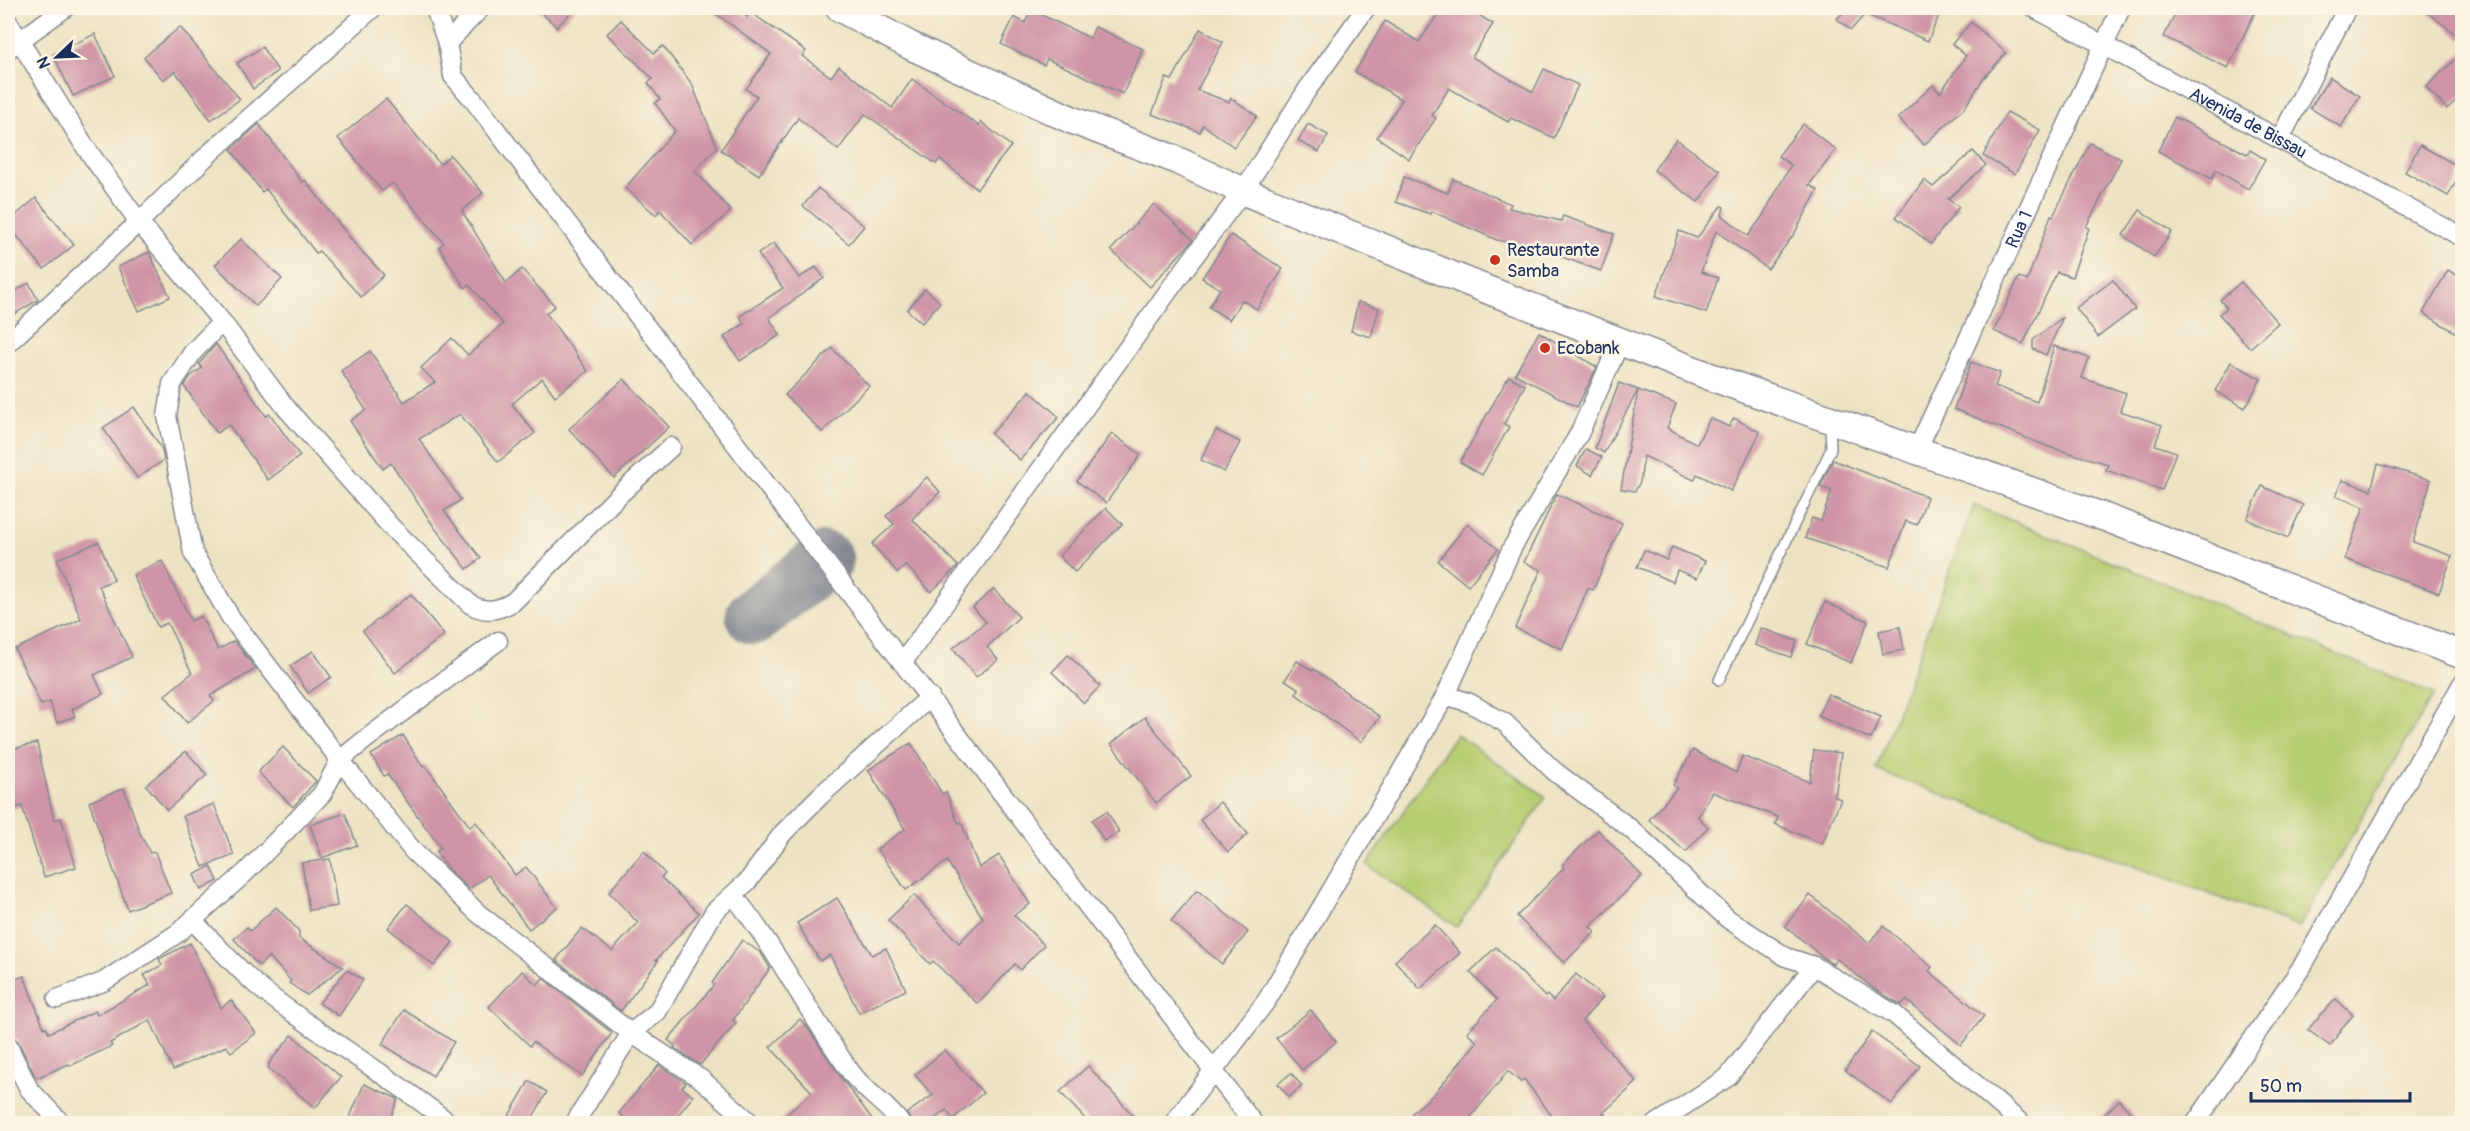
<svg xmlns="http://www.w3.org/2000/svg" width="2470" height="1131" font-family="Pangolin,sans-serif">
<rect width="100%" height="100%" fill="#fcf5e5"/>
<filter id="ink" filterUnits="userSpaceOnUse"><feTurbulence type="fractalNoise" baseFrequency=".0167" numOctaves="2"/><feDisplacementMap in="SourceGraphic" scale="12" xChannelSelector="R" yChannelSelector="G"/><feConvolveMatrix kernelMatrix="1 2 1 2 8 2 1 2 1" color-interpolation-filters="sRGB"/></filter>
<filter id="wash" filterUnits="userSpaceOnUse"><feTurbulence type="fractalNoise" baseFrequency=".008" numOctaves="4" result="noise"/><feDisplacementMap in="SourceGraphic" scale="24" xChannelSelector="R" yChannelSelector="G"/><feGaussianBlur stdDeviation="1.35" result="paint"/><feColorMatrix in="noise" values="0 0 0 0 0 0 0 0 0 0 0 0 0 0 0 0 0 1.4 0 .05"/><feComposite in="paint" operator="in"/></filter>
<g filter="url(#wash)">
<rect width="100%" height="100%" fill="#ede3c3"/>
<g fill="#b7cd71" stroke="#697e68" stroke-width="1.5">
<polygon points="1974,505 2434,694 2299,927 1876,770"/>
<polygon points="1456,734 1546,797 1457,927 1367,865"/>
</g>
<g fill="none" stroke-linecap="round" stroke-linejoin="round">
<polyline stroke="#848990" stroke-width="57" points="754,616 825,560"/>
</g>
<g id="blocks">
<g fill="#cf94a6">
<polygon points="536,8 575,8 557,27"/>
<polygon points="708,8 736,8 747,17 750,12 806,51 802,56 831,77 839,66 892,108 912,79 979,126 981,122 1011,146 977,189 940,159 936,164 865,114 838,150 798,118 759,175 721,150 757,96 746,89 771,54"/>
<polygon points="1442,8 1468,8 1493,24 1472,57 1533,92 1544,69 1578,85 1554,138 1511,118 1508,122 1449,88 1432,115 1436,118 1409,159 1377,137 1402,100 1355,72 1385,21 1419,42"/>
<polygon points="1847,8 1942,8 1928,41 1865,14 1851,30 1837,19"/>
<polygon points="2178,8 2257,8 2228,68 2164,37"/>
<polygon points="2422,8 2463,8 2463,40"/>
<polygon points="1031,10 1090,38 1095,27 1143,49 1123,94 1047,59 1044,65 1001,44 1014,17 1025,23"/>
<polygon points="621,20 654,53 663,46 692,84 717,147 695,171 731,211 692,245 660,210 656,215 625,188 675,131 655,103 660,99 648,83 653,79 607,34"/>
<polygon points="1971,22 2006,53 1983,79 1965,107 1924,145 1898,118 1933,85 1940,93 1966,56 1952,44"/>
<polygon points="180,27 240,99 211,120 175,71 163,80 144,57"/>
<polygon points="1200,29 1223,42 1197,90 1229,102 1231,98 1257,116 1234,147 1203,125 1200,132 1152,114 1166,78 1172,80"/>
<polygon points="95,34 115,76 73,96 53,54"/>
<polygon points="262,47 278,71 253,89 237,63"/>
<polygon points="2463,52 2463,94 2447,109 2426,87"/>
<polygon points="2330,77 2360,96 2341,127 2310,108"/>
<polygon points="386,99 440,164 450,155 483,193 462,211 506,283 522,269 555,306 546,313 588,371 555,396 542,378 512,404 535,433 498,462 460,414 419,439 461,500 444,511 481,558 467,569 435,528 391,463 383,469 350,421 366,410 341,371 370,351 404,402 435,382 421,368 452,338 468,355 503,324 469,285 465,288 439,247 444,243 393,183 382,191 338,138"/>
<polygon points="2007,112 2040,130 2015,174 1983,156"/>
<polygon points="2175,117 2247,154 2250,150 2265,159 2248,189 2216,170 2212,179 2158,151"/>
<polygon points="259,124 302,182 305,180 354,243 384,275 361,297 319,251 316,253 266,189 262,192 231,149"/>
<polygon points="1308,124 1328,135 1319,152 1298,141"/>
<polygon points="1803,124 1836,150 1809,185 1818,190 1794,234 1768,269 1716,231 1701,272 1718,278 1706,313 1656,296 1679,231 1697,238 1721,206 1724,207 1722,215 1748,236 1762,217 1791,165 1778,156"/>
<polygon points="1676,139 1720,171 1698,202 1654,170"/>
<polygon points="2090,143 2121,159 2086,227 2089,228 2072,277 2057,272 2023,344 1994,331 2019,277 2027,281 2051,215 2053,216"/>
<polygon points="2420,145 2463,169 2448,196 2405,172"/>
<polygon points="1973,151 1986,165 1948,199 1959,207 1931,244 1896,217 1924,180 1933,187"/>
<polygon points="1404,177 1448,193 1453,179 1511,204 1509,208 1561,221 1563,216 1614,234 1601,271 1526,244 1526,247 1497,240 1431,211 1430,214 1396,202"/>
<polygon points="818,188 864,226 849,244 803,206"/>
<polygon points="36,198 74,245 44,269 8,225 8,222"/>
<polygon points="1154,204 1193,240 1150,287 1111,250"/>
<polygon points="2140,210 2172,232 2154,257 2123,235"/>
<polygon points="1231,235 1283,269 1257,309 1242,300 1229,320 1209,307 1220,289 1202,278"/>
<polygon points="241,239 282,279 256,306 215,265"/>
<polygon points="774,243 799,278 816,267 824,278 769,318 780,335 740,361 724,337 744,324 740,316 783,288 758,254"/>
<polygon points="149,252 170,297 139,311 118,267"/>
<polygon points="2448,270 2463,279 2463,337 2423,313"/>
<polygon points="2113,280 2135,309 2098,337 2076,308"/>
<polygon points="2241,282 2278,323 2250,348 2219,314 2227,308 2220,300"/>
<polygon points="29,283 38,300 13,315 8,305 8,295"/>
<polygon points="925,289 940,302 922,323 907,310"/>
<polygon points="1358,302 1379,308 1371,337 1351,331"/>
<polygon points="2063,317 2046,355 2033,349 2033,340"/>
<polygon points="1539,332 1597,367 1577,407 1515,374"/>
<polygon points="216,344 266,416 270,414 300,456 268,480 229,425 217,433 184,386 190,377 202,368 199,364"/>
<polygon points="2054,346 2089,358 2082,378 2126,393 2120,411 2162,425 2155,445 2176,452 2162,490 2106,470 2108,464 2049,447 1954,409 1971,362 2000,373 1995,386 2037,402"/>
<polygon points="832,348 869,386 822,432 785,395"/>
<polygon points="2231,362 2261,379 2245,408 2215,391"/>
<polygon points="1509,376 1525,385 1504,424 1509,427 1482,475 1460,462"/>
<polygon points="624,379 669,427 614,478 569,429"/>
<polygon points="1619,383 1638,390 1604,453 1595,448"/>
<polygon points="1638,390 1676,404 1667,428 1697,444 1710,418 1729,427 1734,418 1760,432 1731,491 1697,474 1694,480 1644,456 1640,482 1635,491 1621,489"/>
<polygon points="1030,391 1059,417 1020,460 991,434"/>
<polygon points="134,407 161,447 164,460 137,478 103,428"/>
<polygon points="1216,430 1240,442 1224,472 1201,460"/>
<polygon points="1112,433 1141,455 1106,503 1077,481"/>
<polygon points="1586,449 1602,457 1592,475 1577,466"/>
<polygon points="1833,460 1927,497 1917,525 1906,521 1889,567 1805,538 1812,518 1821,521 1832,491 1820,487"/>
<polygon points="2378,464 2431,480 2413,542 2452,556 2439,593 2345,559 2364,507 2336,496 2342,480 2371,490"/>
<polygon points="927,477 940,492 912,519 958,566 931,592 906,565 898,573 872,544 894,524 886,516"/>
<polygon points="2262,486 2303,505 2288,538 2247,519"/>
<polygon points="1557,494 1622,523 1593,590 1588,588 1562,649 1515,628 1541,570 1524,562"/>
<polygon points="1106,508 1122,524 1075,572 1059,556"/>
<polygon points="1467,524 1498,549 1468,586 1438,561"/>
<polygon points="99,542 114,580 99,586 132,657 94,675 103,694 72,709 75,716 57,723 50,702 41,705 15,649 81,619 57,559"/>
<polygon points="1672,547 1705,561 1697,578 1677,570 1673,582 1637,567 1644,550 1667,560"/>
<polygon points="162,561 191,621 201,616 218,650 234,641 256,669 210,696 214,701 187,723 165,695 192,673 167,623 158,627 133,575"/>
<polygon points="994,589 1019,617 987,647 998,660 976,677 953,648 986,622 973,607"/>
<polygon points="411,594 444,635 395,673 363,631"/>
<polygon points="1825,602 1868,621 1851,663 1807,644"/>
<polygon points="1900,627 1904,650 1883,654 1879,631"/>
<polygon points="1761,628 1797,641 1791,657 1755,645"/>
<polygon points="313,651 331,677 308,693 290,666"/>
<polygon points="1068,655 1100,686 1084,703 1052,672"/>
<polygon points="1297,661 1313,671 1314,669 1380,717 1361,742 1296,694 1299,689 1285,680"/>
<polygon points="1828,694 1881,717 1871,739 1818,716"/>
<polygon points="1145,717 1191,776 1156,803 1111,744"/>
<polygon points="403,735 423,767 425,765 470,827 476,822 515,875 526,867 557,907 529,929 488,875 469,889 449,870 436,852 441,848 387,774 384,776 371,755"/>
<polygon points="37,743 54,820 61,818 76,867 44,877 22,806 8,810 8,750"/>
<polygon points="911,743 942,794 946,792 958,823 961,822 979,868 999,855 1030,904 1014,915 1044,945 1020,970 1015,964 978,1004 933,961 930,964 888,920 914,895 959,943 983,918 947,861 906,890 877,849 905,829 868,770"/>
<polygon points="283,747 316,781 293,807 258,772"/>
<polygon points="1693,750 1736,773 1742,756 1810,782 1814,750 1841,753 1835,797 1841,799 1822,844 1775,824 1778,817 1712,792 1698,817 1708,827 1686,852 1649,820 1677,788 1673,785"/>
<polygon points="186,751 207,775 167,810 146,785"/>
<polygon points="124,788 140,833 150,853 155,852 171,893 128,910 89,802"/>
<polygon points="1220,802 1248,834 1228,852 1200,820"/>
<polygon points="214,804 234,855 203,867 183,816"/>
<polygon points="1107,811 1119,832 1104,841 1092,820"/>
<polygon points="345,813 357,845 322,858 310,825"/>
<polygon points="1598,830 1642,876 1590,927 1595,932 1564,963 1517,916 1564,868 1562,865"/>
<polygon points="644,851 665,874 661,878 699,913 656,960 658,961 621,1011 556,960 582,928 612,951 638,923 609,892"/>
<polygon points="330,859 337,906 309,910 302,863"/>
<polygon points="211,866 218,881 201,890 194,875"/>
<polygon points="1197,890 1248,932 1222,964 1171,921"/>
<polygon points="1810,895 1869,943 1883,926 1932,967 1929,971 1984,1016 1961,1045 1906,1000 1901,1005 1873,988 1837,959 1833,964 1829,962 1785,926"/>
<polygon points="837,898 872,955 886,948 906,990 859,1013 830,955 820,961 797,923"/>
<polygon points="407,904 453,942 434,966 388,928"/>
<polygon points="276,907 299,931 299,938 343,967 307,995 289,983 291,981 269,956 259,966 234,939 247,927 250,931"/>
<polygon points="1435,925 1460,953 1420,989 1395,961"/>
<polygon points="742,940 761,953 770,968 733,1020 736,1023 700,1065 674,1048 675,1046 668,1040 714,985 712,983"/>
<polygon points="190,943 221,1008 231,1000 256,1033 231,1052 226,1046 173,1070 150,1020 110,1043 112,1046 70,1066 69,1064 36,1078 18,1041 8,1035 8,982 24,976 44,1028 46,1027 49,1033 95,1011 97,1015 150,985 144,975 162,965 159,959"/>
<polygon points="1496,947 1545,997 1547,995 1553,1001 1576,974 1603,997 1582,1021 1637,1082 1603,1113 1606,1116 1595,1124 1558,1124 1524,1079 1521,1082 1508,1071 1465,1124 1420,1124 1412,1113 1434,1094 1477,1042 1467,1032 1497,1000 1470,972"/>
<polygon points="347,970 363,980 339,1016 319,1003"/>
<polygon points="522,971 537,985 543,978 612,1033 582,1076 533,1042 530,1046 489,1007"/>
<polygon points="2336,999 2353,1015 2340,1030 2341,1031 2330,1046 2308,1030 2320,1015"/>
<polygon points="404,1010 454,1042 433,1076 382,1044"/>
<polygon points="1311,1010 1336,1042 1302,1070 1276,1038"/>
<polygon points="800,1019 807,1027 844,1082 876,1124 776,1124 812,1092 770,1047"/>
<polygon points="1872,1032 1920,1066 1892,1104 1845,1070"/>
<polygon points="292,1035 341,1077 315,1108 269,1069 269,1063"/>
<polygon points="945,1050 983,1093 953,1119 946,1110 928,1124 912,1124 907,1113 933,1095 915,1075"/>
<polygon points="659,1065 686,1083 682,1087 693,1096 671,1124 631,1124 619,1113"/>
<polygon points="1088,1066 1141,1124 1090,1124 1060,1092"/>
<polygon points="1291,1073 1302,1086 1289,1097 1278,1084"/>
<polygon points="529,1081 547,1092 529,1124 504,1124"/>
<polygon points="364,1084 398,1099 388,1124 347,1124"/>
<polygon points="2119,1100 2141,1124 2095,1124"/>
</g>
</g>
</g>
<g filter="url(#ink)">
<use href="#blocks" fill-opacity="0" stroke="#848990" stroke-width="1.5"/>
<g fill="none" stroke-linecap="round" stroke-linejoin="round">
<defs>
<polyline id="lane" points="1719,680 1831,449 1830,424"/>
<g id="street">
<polyline points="435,8 447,43 453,76 475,102 1254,1124"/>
<path id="s1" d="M 2034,8 L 2462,237"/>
<path d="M 8,22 L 86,148 L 139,222 L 222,322 L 287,409 L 392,528 L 470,604 C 485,613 497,611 513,602 L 619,495 L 671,447"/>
<polyline points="447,43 481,8"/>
<polyline points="8,49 65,8"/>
<polyline points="2280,139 2347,8"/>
<polyline points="222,322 193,352 172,384 167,416 193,553 231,618 340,760 414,852 479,914 631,1033 701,1079 752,1124"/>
<polyline points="8,343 139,222 212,151 373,8"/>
<path id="s2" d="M 1917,450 L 2121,8"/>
<polyline points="903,662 1172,286 1243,191 1307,90 1366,8"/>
<polyline points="1446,695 1470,703 1505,723 1554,771 1631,829 1728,919 1786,957 1814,966 1894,1014 2022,1124"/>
<path d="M 734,896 C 779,952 810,1017 853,1075 C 867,1093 888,1105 901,1124"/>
<path d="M 192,920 C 215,943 236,968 260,988 C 321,1037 390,1075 450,1124"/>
<polyline points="57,999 103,982 178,933 245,873 322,794 340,760 366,739 498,641"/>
<polyline points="8,1046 29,1089 62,1124"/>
<polyline points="574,1124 631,1033 657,1012 714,912 748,881 783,833 820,796 930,697"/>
<polyline points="1173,1124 1267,1000 1446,695 1512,548 1579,434 1620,342"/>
<polyline points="1656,1124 1728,1077 1814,966"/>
<polyline points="2195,1124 2303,965 2462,684"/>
</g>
<polyline id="primary" points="840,8 911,46 1072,120 1174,159 1243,191 1488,290 1714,378 2104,517 2462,655"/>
</defs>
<use href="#lane" stroke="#848990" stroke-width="12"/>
<use href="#street" stroke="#848990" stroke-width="21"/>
<use href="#primary" stroke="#848990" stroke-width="30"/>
<use href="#lane" stroke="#fff" stroke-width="9"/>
<use href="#street" stroke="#fff" stroke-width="18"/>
<use href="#primary" stroke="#fff" stroke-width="27"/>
</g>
</g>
<g fill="#c8321e" stroke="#fcf5e5" stroke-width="2">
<circle cx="1495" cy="260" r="6"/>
<circle cx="1545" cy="348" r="6"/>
</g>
<g text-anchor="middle" stroke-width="5" stroke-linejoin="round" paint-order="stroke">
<g font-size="18" fill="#1b2f5e" stroke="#fcf5e5">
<text dy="6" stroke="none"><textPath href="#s1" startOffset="243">Avenida de Bissau</textPath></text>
<text dy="6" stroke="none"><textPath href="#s2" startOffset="243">Rua 1</textPath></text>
</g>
<g font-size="18" fill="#1b2f5e" stroke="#fcf5e5" text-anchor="start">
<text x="1507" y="256">Restaurante<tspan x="1507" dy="21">Samba</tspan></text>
<text x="1557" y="354">Ecobank</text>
</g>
</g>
<rect width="2470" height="1131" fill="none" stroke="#fcf5e5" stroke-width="30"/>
<g transform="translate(57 57) rotate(247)" stroke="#fcf5e5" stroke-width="4.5" paint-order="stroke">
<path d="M0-4.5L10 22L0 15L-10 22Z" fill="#1b2f5e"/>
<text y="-9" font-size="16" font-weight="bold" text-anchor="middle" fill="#1b2f5e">N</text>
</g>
<path d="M2251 1092v9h159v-9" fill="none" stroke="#1b2f5e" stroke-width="3"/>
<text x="2260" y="1092" font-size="18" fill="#1b2f5e" stroke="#fcf5e5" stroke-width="4.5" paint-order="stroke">50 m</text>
</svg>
